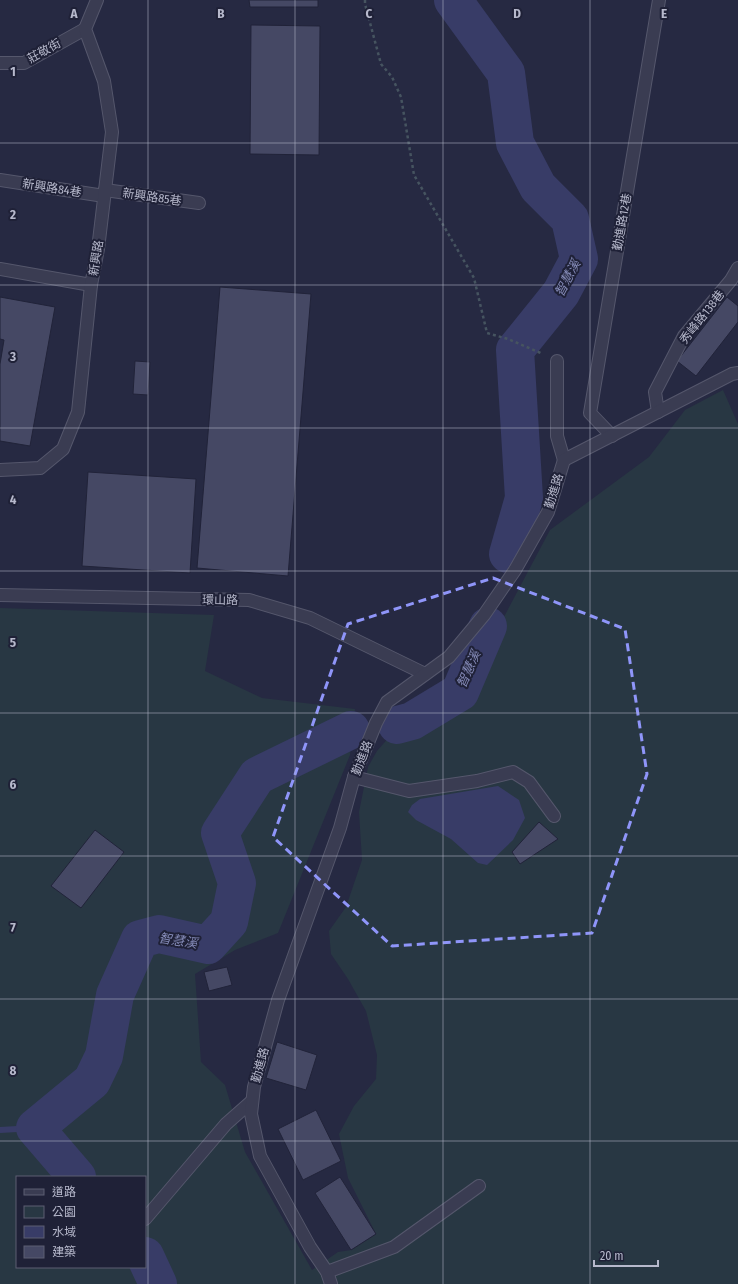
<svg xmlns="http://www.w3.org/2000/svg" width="738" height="1284" font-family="'Fira Sans Condensed','Noto Sans TC',sans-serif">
<rect width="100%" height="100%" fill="#262942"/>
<path fill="#283743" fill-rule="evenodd" d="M 723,390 L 738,424 L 738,1284 L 0,1284 L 0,608 L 214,615 L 205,671 L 262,698 L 355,709 L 350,755 L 278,933 L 235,950 L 195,974 L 201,1062 L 225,1085 L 245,1152 L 312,1270 L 338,1252 L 351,1250 L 376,1234 L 348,1178 L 339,1134 L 354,1106 L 376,1079 L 377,1055 L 366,1011 L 348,979 L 331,954 L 329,931 L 346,907 L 362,860 L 359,812 L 368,767 L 377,751 L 419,703 L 460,675 L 505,615 L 550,530 L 649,457 L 685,410 ZM 17,1177 L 145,1177 L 145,1267 L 17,1267 Z"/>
<polygon fill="#383c67" points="498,786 519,800 525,818 513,840 487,865 478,863 451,839 416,820 408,812 412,805 420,799"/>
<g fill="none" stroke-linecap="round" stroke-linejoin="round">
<polyline stroke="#383c67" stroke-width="6" points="0,1130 35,1128"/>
<g stroke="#383c67" stroke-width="38">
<polyline points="453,0 506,73 515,143 538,187 570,219 579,259 561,293 515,350 524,498 508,554"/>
<polyline points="397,725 412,721 460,692 488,626"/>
<polyline points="77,1177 35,1128 92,1081 104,1056 115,995 140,939 159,934 208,945 229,922 237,883 220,833 257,776 351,730"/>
<polyline points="145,1256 158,1284"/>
</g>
</g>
<g fill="#454864" stroke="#212339">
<polygon points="249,0 318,0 318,7 250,7"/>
<polygon points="251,25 320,26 319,155 250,154"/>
<polygon points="220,287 311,294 288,576 197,568"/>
<polygon points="0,297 55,307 30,446 0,441 0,364 4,340 0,339"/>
<polygon points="727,297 738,306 738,322 696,376 677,361"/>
<polygon points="135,361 150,362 148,395 133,394"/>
<polygon points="88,472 196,479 190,573 82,566"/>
<polygon points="539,822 558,839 520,864 512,852"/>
<polygon points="95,830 124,852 81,908 51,886"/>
<polygon points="227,967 232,985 209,991 204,972"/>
<polygon points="277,1042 317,1055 306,1090 266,1078"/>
<polygon points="316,1110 341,1161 303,1180 278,1129"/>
<polygon points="340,1177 376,1234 351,1250 315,1193"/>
</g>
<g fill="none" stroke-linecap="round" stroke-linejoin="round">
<defs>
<g id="lane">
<polyline points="0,180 104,196"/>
<polyline points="105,190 199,203"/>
<polyline points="0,269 91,285"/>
<polyline points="557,361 557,436 564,460"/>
<polyline points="658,412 655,392 684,336 731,280 738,268"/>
<polyline points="612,436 590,413 659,0"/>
<polyline points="354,777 409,791 477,781 513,772 529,782 554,816"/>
<polyline points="145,1219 226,1124 252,1101"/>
<polyline points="327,1272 394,1247 479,1186"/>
</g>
<g id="street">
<polyline points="0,63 24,63 85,29"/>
<polyline points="0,470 40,468 63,449 78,412 91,285 98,249 112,132 104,81 85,29 97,0"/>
<polyline points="0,595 249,600 310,618 425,674"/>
<polyline points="331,1284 327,1272 310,1247 260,1156 251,1114 254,1087 278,1000 340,828 354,777 376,723 387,702 449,657 484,615 515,570 548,512 564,460 732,374 738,373"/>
</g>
</defs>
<use href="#lane" stroke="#55576c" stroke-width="14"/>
<use href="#street" stroke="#55576c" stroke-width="14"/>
<polyline stroke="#465460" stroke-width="2.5" stroke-dasharray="3 3" stroke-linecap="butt" points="365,0 365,4 381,64 392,77 401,97 414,175 474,278 487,333 508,339 543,354"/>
<use href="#lane" stroke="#3a3c52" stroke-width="12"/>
<use href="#street" stroke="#3a3c52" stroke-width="12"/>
</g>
<path fill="none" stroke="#8f95f9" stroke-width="3" stroke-dasharray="8 5" stroke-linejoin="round" d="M 493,578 L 625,629 L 647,774 L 592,933 L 392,946 L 273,837 L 348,624 Z"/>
<path fill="none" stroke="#b7b9cc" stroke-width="1" stroke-opacity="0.55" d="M 148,0 L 148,1284M 295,0 L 295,1284M 443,0 L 443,1284M 590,0 L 590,1284M 0,143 L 738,143M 0,285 L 738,285M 0,428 L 738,428M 0,571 L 738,571M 0,713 L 738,713M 0,856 L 738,856M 0,999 L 738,999M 0,1141 L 738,1141"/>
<g text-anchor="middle" stroke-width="4" stroke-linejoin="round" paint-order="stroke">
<g font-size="12" fill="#b7b9cc" stroke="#1f2137">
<text transform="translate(44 51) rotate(-29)" y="4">莊敬街</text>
<text transform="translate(52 188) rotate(9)" y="4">新興路84巷</text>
<text transform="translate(152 197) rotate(8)" y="4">新興路85巷</text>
<text transform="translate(622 222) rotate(-80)" y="4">勤進路12巷</text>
<text transform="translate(96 258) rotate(-81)" y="4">新興路</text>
<text transform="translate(702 317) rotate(-52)" y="4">秀峰路138巷</text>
<text transform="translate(554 491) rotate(-73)" y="4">勤進路</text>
<text transform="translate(220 600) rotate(1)" y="4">環山路</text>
<text transform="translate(362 758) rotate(-69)" y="4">勤進路</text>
<text transform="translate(260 1065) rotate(-75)" y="4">勤進路</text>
</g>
<g font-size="13" font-style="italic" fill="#858bb8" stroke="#1f2137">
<text transform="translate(567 278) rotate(-62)" y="5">智慧溪</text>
<text transform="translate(468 669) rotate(-66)" y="5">智慧溪</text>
<text transform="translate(178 940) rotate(9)" y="5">智慧溪</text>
</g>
</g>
<g font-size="13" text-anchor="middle" font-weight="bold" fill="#b7b9cc" stroke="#1f2137" stroke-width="4" stroke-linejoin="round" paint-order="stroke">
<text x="74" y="18">A</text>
<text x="221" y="18">B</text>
<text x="369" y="18">C</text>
<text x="517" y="18">D</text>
<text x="664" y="18">E</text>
<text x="13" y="76">1</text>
<text x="13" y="219">2</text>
<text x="13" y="361">3</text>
<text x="13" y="504">4</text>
<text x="13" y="647">5</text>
<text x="13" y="789">6</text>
<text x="13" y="932">7</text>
<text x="13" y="1075">8</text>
</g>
<rect x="16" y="1176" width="130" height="92" fill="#1f2137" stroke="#5c5e73"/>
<rect x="24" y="1189" width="20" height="6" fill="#3a3c52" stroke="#5c5e73"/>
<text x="52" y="1196" font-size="12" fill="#b7b9cc">道路</text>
<rect x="24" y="1206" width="20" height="12" fill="#283743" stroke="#5c5e73"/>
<text x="52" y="1216" font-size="12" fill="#b7b9cc">公園</text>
<rect x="24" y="1226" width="20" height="12" fill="#383c67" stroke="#5c5e73"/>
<text x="52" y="1236" font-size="12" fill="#b7b9cc">水域</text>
<rect x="24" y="1246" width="20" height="12" fill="#454864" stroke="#5c5e73"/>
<text x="52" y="1256" font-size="12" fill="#b7b9cc">建築</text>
<path d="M594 1260v6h64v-6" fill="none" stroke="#b7b9cc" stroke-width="2"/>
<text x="600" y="1260" font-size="12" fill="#b7b9cc" stroke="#1f2137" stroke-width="3" paint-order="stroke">20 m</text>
</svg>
